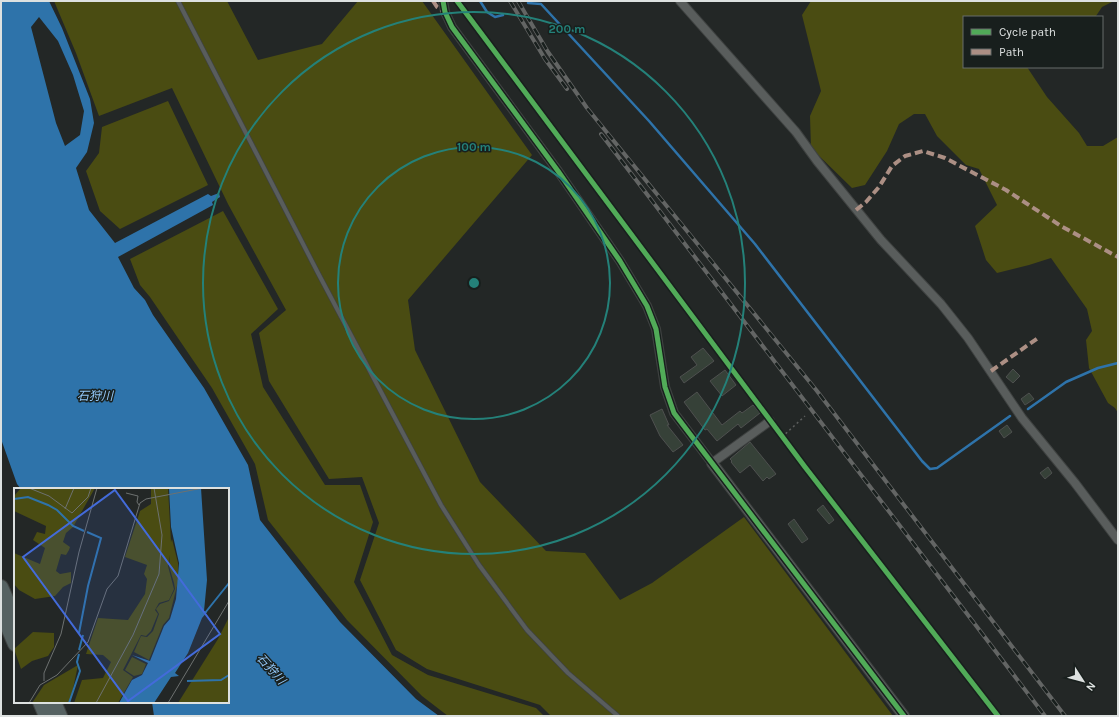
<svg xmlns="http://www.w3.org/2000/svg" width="1119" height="717" font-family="Karla,'Noto Sans JP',sans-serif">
<rect width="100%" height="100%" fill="#232726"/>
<g fill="#4a4c12">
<polygon points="54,1 227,1 258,60 322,44 358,1 422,1 532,155 408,300 415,350 480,482 546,551 585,553 620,600 652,583 744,517 893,716 551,716 540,705 427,669 396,650 360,580 379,523 362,477 329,479 269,381 259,333 286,310 228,204 172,88 99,116 76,53"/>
<polygon points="811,1 1114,1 1102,7 1096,16 1091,17 964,17 964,67 1027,67 1047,97 1079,133 1087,146 1103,146 1118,137 1118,413 1115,408 1108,403 1089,368 1086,340 1092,331 1087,309 1051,258 1029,265 997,273 986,260 975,226 997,205 979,169 966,165 937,136 925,114 914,114 899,124 887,151 865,185 852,188 811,148 810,116 821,91 802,15"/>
<polygon points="168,101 208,185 120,229 100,211 86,171 99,153 102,127"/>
<polygon points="223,211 278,309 251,334 263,387 325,485 360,485 373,522 354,582 392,655 428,675 536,708 544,716 448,716 422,696 347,620 268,520 255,464 212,388 150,297 140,285 130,259"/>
</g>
<path fill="#2e73aa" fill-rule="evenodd" d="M 1,1 L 49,1 L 62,28 L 90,99 L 94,123 L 87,152 L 76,168 L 89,210 L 115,243 L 208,194 L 211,196 L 219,193 L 220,197 L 212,202 L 213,205 L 118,257 L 134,288 L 145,300 L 153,315 L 204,388 L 248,465 L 260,520 L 340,622 L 416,699 L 439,716 L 154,716 L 152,702 L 228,702 L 228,489 L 21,489 L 17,484 L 1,439 ZM 39,17 L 58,41 L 73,75 L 84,111 L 80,135 L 65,146 L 56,123 L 31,27 Z"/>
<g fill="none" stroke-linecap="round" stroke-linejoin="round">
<g stroke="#2e73aa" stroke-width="2.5">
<polyline points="480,1 487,12 495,17 503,15"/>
<polyline points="528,3 541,4 649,121 755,244 922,461 930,469 937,468 1010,416"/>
<polyline points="1028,409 1066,382 1098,368 1118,363"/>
</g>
</g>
<g fill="#364138" stroke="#4e504f">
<polygon points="703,348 714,361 684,383 680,377 697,365 691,357"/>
<polygon points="1013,369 1020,376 1013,383 1006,377"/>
<polygon points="725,370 736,385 722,396 710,381"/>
<polygon points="697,392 722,425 740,411 742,413 753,405 760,413 741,428 738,424 717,441 707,429 705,430 684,402"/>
<polygon points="1029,393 1034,399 1025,405 1021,399"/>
<polygon points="662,409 669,425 667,425 683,445 673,452 660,436 650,415"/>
<polygon points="1007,425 1012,432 1004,438 999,431"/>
<polygon points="750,442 776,474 769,479 767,477 763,481 750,465 740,473 731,462 732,461 730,459"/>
<polygon points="1048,467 1052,473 1045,479 1040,473"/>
<polygon points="823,505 834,520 829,524 817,510"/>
<polygon points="794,519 808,539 802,543 788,524"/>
</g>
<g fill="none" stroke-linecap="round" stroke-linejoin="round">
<defs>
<polyline id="service" points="178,1 318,273 441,505 479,565 527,630 568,673 618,716"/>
<g id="minor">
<polyline points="443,1 445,12 452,27 558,171 620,261 647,306 656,329 665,387 674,413 712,463 770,421"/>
<polyline points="680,1 796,132 817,161 881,240 941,304 968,338 1022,418 1075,483 1118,540"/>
</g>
<polyline id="tertiary" points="712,463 904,716"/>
<g id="trunk">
<polyline points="1,587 15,619"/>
<polyline points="1,611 15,644"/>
<polyline points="40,702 46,716"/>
<polyline points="54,702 60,716"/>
</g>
</defs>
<use href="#service" stroke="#3f4241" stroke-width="5.5"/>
<use href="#minor" stroke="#3f4241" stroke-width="10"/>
<use href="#tertiary" stroke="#3f4241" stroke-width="12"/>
<use href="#trunk" stroke="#3f4241" stroke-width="16"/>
<polyline stroke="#5d5f5e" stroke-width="1.5" stroke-dasharray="2 3" stroke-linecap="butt" points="782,437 805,416"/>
<use href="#service" stroke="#595d5c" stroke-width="4"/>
<use href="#minor" stroke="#595d5c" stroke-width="8"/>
<use href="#tertiary" stroke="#595d5c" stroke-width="10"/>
<use href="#trunk" stroke="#566262" stroke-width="14"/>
<defs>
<g id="rail">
<polyline points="510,1 545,59 567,89"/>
<polyline points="518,1 548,52 587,108 817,391 1065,716"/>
<polyline points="601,134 1045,716"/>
</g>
</defs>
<use href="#rail" stroke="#636564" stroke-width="4"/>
<use href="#rail" stroke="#181f1d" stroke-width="2.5" stroke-dasharray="8" stroke-linecap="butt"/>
<g stroke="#ac8f84" stroke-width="4" stroke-dasharray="8 4" stroke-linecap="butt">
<polyline points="433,1 437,7 445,12"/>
<polyline points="856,210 866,202 879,187 892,166 905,156 923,151 945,158 1006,190 1061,226 1118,257"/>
<polyline points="991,371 1038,338"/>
</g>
<defs>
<g id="cycleway">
<polyline points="443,1 445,12 452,27 558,171 620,261 647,306 656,329 665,387 674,413 904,716"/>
<polyline points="457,1 805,467 998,716"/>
</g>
</defs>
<use href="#cycleway" stroke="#181f1d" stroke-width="8"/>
<use href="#cycleway" stroke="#51ab58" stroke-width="5"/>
</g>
<g fill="none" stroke="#248179" stroke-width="2">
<circle cx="474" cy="283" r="136"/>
<circle cx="474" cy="283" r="271"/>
</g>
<g text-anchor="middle" stroke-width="3" stroke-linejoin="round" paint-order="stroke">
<g font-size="12" font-style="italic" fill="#92c8f9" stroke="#181f1d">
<text x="95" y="400">石狩川</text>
<text transform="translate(271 669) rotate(48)" y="4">石狩川</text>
</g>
</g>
<g transform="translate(14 488)">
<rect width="215" height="215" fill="#232726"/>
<path d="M 7,0 L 81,0 L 59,39 L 52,45 L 49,54 L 56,59 L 55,62 L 52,67 L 47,66 L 42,83 L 46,86 L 57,84 L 57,95 L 49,99 L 41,108 L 21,111 L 5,102 L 0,96 L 0,65 L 26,76 L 31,60 L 19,52 L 23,44 L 31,46 L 32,38 L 0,23 L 0,8 ZM 137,0 L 154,0 L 157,54 L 158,51 L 164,75 L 164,94 L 155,130 L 149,137 L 135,172 L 120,164 L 127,148 L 133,149 L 139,143 L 145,126 L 142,121 L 146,116 L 155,113 L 161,101 L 160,95 L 155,78 L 156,67 L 154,78 L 160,101 L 155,112 L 145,115 L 141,122 L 144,126 L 137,143 L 132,148 L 127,147 L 109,182 L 119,189 L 104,215 L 60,215 L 68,192 L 89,190 L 97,174 L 89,167 L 72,166 L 84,130 L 114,132 L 131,106 L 133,91 L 130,86 L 133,77 L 111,69 L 126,23 L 137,16 ZM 215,129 L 215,215 L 164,215 L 204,151 ZM 19,144 L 40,145 L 40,159 L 34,168 L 18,173 L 7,181 L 0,161 ZM 118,169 L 132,176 L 128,186 L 120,188 L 111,182 ZM 64,177 L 56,215 L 18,215 L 30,197 Z" fill="#4a4c12"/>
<path d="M 155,0 L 187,0 L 193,92 L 190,123 L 193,124 L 188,130 L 174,165 L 161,185 L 165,188 L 157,189 L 140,215 L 105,215 L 118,192 L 128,187 L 134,175 L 118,167 L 136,173 L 150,138 L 156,131 L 162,111 L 165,75 L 157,39 Z" fill="#2e73aa"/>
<path fill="none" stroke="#2e73aa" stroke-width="2" d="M 0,11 L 14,9 L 34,17 L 43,22 L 59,38 L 70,43M 191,125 L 215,95M 65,145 L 74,98 L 87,50 L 73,44M 65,162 L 69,147M 173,193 L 207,192 L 215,187M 55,215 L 66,183 L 63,174 L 65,166"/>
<path fill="none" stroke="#6d7170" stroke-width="1" d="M 15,0 L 35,8 L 58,25 L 74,9 L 77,0M 112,5 L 124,8 L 123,14 L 125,17M 51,21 L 60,0M 30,193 L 30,185 L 47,146 L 65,64 L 83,0M 15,215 L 26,197 L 43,187 L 74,154 L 93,101 L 104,88 L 126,15 L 132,11 L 189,0M 82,215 L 119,147 L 145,86 L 148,47 L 140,0M 154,215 L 215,113"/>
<path fill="#436bda" fill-opacity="0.15" stroke="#436bda" stroke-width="2" d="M 101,2 L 206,146 L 114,213 L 9,69 Z"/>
<rect width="215" height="215" fill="none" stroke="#dde1e0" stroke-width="2"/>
</g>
<circle cx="474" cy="283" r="6" fill="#248179" stroke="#181f1d" stroke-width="2"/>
<g font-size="12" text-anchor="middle" font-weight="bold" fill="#248179" stroke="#181f1d" stroke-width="3" stroke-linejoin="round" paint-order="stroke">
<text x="567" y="33">200 m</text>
<text x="474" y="151">100 m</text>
</g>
<rect width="1119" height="717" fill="none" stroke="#dde1e0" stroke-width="4"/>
<rect x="963" y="16" width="140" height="52" fill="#181f1d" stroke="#676d6b"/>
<rect x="971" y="29" width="20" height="6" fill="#51ab58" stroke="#676d6b"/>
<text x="999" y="36" font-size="12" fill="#dde1e0">Cycle path</text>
<rect x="971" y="49" width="20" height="6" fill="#ac8f84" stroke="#676d6b"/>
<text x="999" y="56" font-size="12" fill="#dde1e0">Path</text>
<g transform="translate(1083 681) rotate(126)" stroke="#181f1d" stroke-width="3" paint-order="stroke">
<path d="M0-3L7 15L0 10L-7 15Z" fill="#dde1e0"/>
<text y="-6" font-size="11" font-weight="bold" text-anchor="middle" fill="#dde1e0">N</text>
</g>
</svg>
